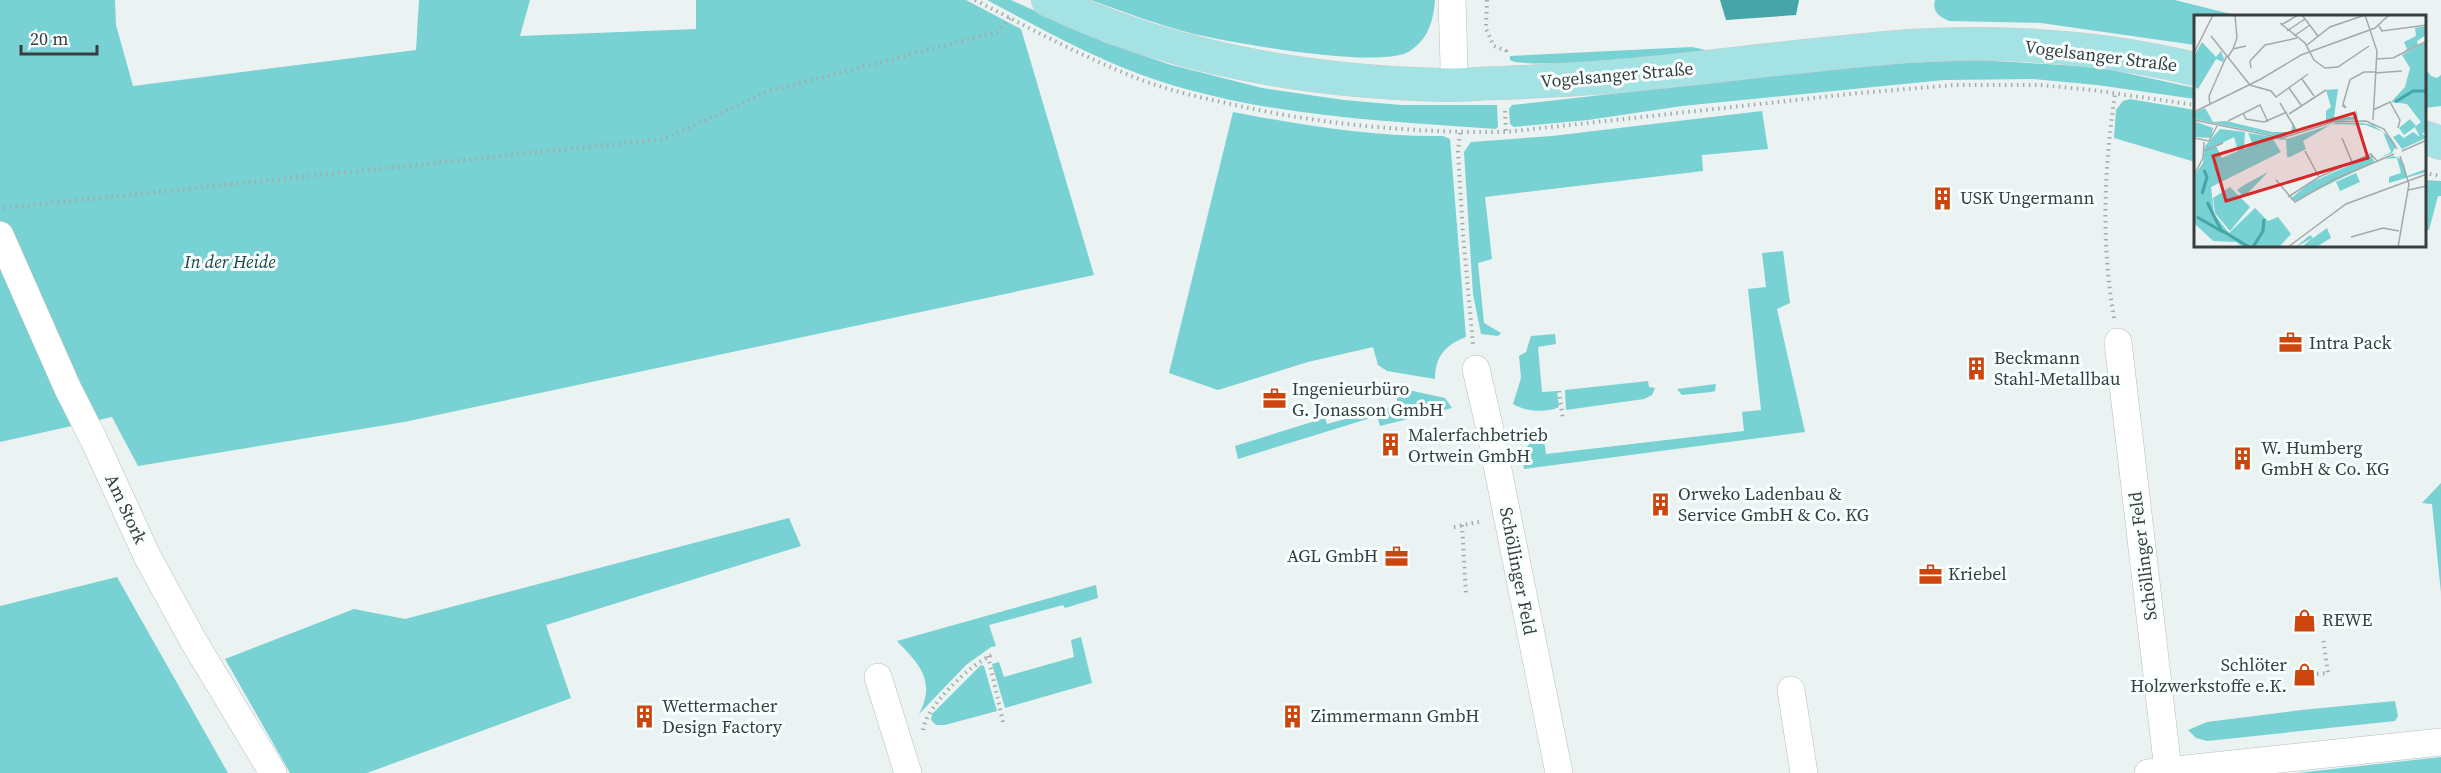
<svg xmlns="http://www.w3.org/2000/svg" width="2441" height="773" font-family="'Source Serif 4',serif">
<rect width="100%" height="100%" fill="#eaf2f2"/>
<g fill="#78d1d3">
<polygon points="0,0 115,0 116,25 133,86 416,50 419,0 530,0 520,36 696,29 696,0 966,0 1021,29 1094,275 404,422 138,466 112,417 0,442"/>
<path d="M 987,0 L 1011,0 L 1104,42 L 1168,64 L 1262,88 L 1344,100 L 1401,105 L 1497,105 L 1498,127 L 1496,129 C 1381,121 1266,116 1156,80 C 1097,60 1042,29 987,0 Z"/>
<path d="M 1091,0 L 1435,0 C 1433,21 1429,38 1410,51 C 1382,70 1227,42 1190,33 C 1156,24 1124,12 1091,0 Z"/>
<path d="M 1935,0 L 2175,0 L 2239,16 L 2195,16 L 2195,45 L 2041,23 L 1949,21 C 1939,16 1932,12 1935,0 Z"/>
<path d="M 1692,47 L 1710,51 L 1705,54 C 1677,56 1524,70 1510,60 L 1510,56 Z"/>
<polygon points="1977,60 2098,67 2195,88 2195,99 2097,85 2033,79 1944,80 1682,106 1588,120 1514,127 1510,124 1509,109 1512,105 1876,64"/>
<polygon points="2425,68 2431,76 2437,78 2441,75 2441,106 2425,108"/>
<polygon points="2130,99 2195,110 2195,162 2114,138 2116,110 2123,101"/>
<polygon points="1762,111 1768,149 1702,155 1703,171 1485,197 1492,259 1478,263 1484,323 1501,333 1498,336 1481,334 1473,294 1464,152 1471,142 1552,136"/>
<path d="M 1233,112 C 1302,125 1372,137 1443,136 L 1450,139 L 1466,337 C 1445,345 1435,357 1435,379 L 1387,371 L 1378,365 L 1373,347 L 1308,362 L 1218,390 L 1169,373 Z"/>
<polygon points="2424,180 2441,181 2441,196 2438,196 2429,230 2425,229"/>
<polygon points="1783,251 1790,303 1777,309 1805,432 1524,469 1522,454 1535,436 1543,433 1546,454 1744,431 1742,412 1761,410 1748,289 1766,287 1762,253"/>
<path d="M 1555,334 L 1556,344 L 1538,347 L 1542,392 L 1557,391 L 1559,407 C 1546,413 1526,412 1513,404 L 1521,378 L 1519,356 L 1526,352 L 1531,336 Z"/>
<polygon points="1648,381 1649,387 1655,388 1652,395 1644,399 1566,410 1565,390"/>
<polygon points="1716,384 1715,391 1711,392 1682,395 1677,389"/>
<polygon points="1395,387 1445,398 1452,408 1380,426 1377,416 1238,459 1235,446 1325,418 1327,424 1398,405"/>
<polygon points="2441,483 2441,593 2432,504 2422,503"/>
<polygon points="789,518 801,546 546,625 571,698 367,773 290,773 225,659 354,609 405,619"/>
<polygon points="117,577 228,773 0,773 0,606"/>
<path d="M 1096,585 L 1098,598 L 1065,608 L 1063,605 L 989,625 L 996,646 L 991,647 L 966,665 L 919,714 C 936,681 920,665 897,641 Z"/>
<polygon points="1081,637 1092,683 1005,708 992,664 999,662 1004,677 1074,657 1071,640"/>
<polygon points="981,665 984,666 997,711 945,725 936,725 931,720 932,714"/>
<polygon points="2395,701 2398,716 2395,721 2207,741 2196,738 2188,730 2207,722 2301,710"/>
<polygon points="2441,757 2441,773 2297,773"/>
</g>
<polygon fill="#45a5a8" points="1720,0 1799,0 1796,15 1726,20"/>
<g fill="none" stroke-linecap="round" stroke-linejoin="round">
<defs>
<g id="minor">
<polyline points="1452,0 1454,65 1452,85"/>
<polyline points="0,235 68,389 94,440 147,556 194,642 273,773"/>
<polyline points="2118,342 2168,770"/>
<polyline points="1476,369 1489,425 1559,773"/>
<polyline points="878,677 908,773"/>
<polyline points="1791,690 1804,773"/>
<polyline points="2148,773 2441,742"/>
</g>
<g id="major">
<path d="M 1048,0 C 1173,59 1313,83 1451,85 C 1468,85 1486,83 1503,83 C 1546,81 1589,79 1631,75 C 1724,66 1817,53 1910,46 C 2005,40 2103,47 2195,69"/>
<polyline points="2424,137 2441,143"/>
</g>
</defs>
<use href="#minor" stroke="#b7bebe" stroke-width="28"/>
<use href="#major" stroke="#cccdcd" stroke-width="34"/>
<g stroke="#a5abab" stroke-width="4" stroke-dasharray="1.5 4.5" stroke-linecap="butt">
<path d="M 975,0 C 1029,28 1083,57 1139,79 C 1170,91 1203,98 1235,105 C 1324,125 1415,133 1506,132 L 1859,93 L 1954,85 L 2040,85 L 2092,90 L 2195,105"/>
<polyline points="1487,0 1486,29 1494,46 1506,51 1505,55"/>
<polyline points="1505,111 1506,132"/>
<polyline points="1460,133 1458,152 1463,234 1473,345"/>
<polyline points="2424,173 2441,176"/>
<polyline points="4,208 664,139 769,91 997,32 1010,18"/>
<path d="M 2114,318 C 2101,243 2104,169 2115,94"/>
<polyline points="1559,391 1563,420"/>
<polyline points="1462,525 1466,595"/>
<polyline points="1454,527 1483,521"/>
<polyline points="988,656 1003,722"/>
<polyline points="2305,675 2328,673 2323,638"/>
<path d="M 923,730 C 926,706 971,664 992,655"/>
</g>
<use href="#minor" stroke="#fff" stroke-width="27"/>
<use href="#major" stroke="#a4e2e4" stroke-width="33"/>
</g>
<defs>
<symbol id="building-bare" viewBox="-9 -9 18 18"><path d="M-4-6H4V6H1V3H-1V6H-4ZM-2.5-4.3h1.7v1.8h-1.7ZM.8-4.3h1.7v1.8H.8ZM-2.5-1h1.7V.8h-1.7ZM.8-1h1.7V.8H.8Z" fill="#cc450d" stroke="#f8ffff" stroke-width="2.5" paint-order="stroke"/></symbol>
<symbol id="office-bare" viewBox="-9 -9 18 18"><path d="M-6-3h4V-5.5h4V-3h4V5H-6ZM-1-4.5V-3h2v-1.5ZM-6 0V1H6V0Z" fill="#cc450d" stroke="#f8ffff" stroke-width="2.5" paint-order="stroke"/></symbol>
<symbol id="shop-bare" viewBox="-9 -9 18 18"><path d="M-5-2.5h2.3a2.7 3.5 0 0 1 5.4 0H5L5.5 6h-11ZM-1.5-2.5h3a1.5 2.3 0 0 0-3 0Z" fill="#cc450d" stroke="#f8ffff" stroke-width="2.5" paint-order="stroke"/></symbol>
</defs>
<g fill-rule="evenodd">
<use href="#building-bare" x="1926" y="182" width="33" height="33"/>
<use href="#office-bare" x="2274" y="326" width="33" height="33"/>
<use href="#building-bare" x="1960" y="352" width="33" height="33"/>
<use href="#office-bare" x="1258" y="382" width="33" height="33"/>
<use href="#building-bare" x="1374" y="428" width="33" height="33"/>
<use href="#building-bare" x="2226" y="442" width="33" height="33"/>
<use href="#building-bare" x="1644" y="488" width="33" height="33"/>
<use href="#office-bare" x="1380" y="540" width="33" height="33"/>
<use href="#office-bare" x="1914" y="558" width="33" height="33"/>
<use href="#shop-bare" x="2288" y="604" width="33" height="33"/>
<use href="#shop-bare" x="2288" y="658" width="33" height="33"/>
<use href="#building-bare" x="628" y="700" width="33" height="33"/>
<use href="#building-bare" x="1276" y="700" width="33" height="33"/>
</g>
<g text-anchor="middle" stroke-width="6" stroke-linejoin="round" paint-order="stroke">
<g font-size="18" fill="#3a3d3d" stroke="#f8ffff">
<text transform="translate(2101 56) rotate(7)" y="6">Vogelsanger Straße</text>
<text transform="translate(1617 75) rotate(-5)" y="6">Vogelsanger Straße</text>
<text transform="translate(126 509) rotate(65)" y="6">Am Stork</text>
<text transform="translate(2143 556) rotate(-97)" y="6">Schöllinger Feld</text>
<text transform="translate(1518 571) rotate(79)" y="6">Schöllinger Feld</text>
</g>
<g font-size="18" fill="#3a3d3d" stroke="#f8ffff" text-anchor="start">
<text x="1960" y="204">USK Ungermann</text>
<text x="2309" y="349">Intra Pack</text>
<text x="1994" y="364">Beckmann<tspan x="1994" dy="21">Stahl-Metallbau</tspan></text>
<text x="1292" y="395">Ingenieurbüro<tspan x="1292" dy="21">G. Jonasson GmbH</tspan></text>
<text x="1408" y="441">Malerfachbetrieb<tspan x="1408" dy="21">Ortwein GmbH</tspan></text>
<text x="2261" y="454">W. Humberg<tspan x="2261" dy="21">GmbH &amp; Co. KG</tspan></text>
<text x="1678" y="500">Orweko Ladenbau &amp;<tspan x="1678" dy="21">Service GmbH &amp; Co. KG</tspan></text>
<text x="1378" y="562" text-anchor="end">AGL GmbH</text>
<text x="1948" y="580">Kriebel</text>
<text x="2322" y="626">REWE</text>
<text x="2287" y="671" text-anchor="end">Schlöter<tspan x="2287" dy="21">Holzwerkstoffe e.K.</tspan></text>
<text x="662" y="712">Wettermacher<tspan x="662" dy="21">Design Factory</tspan></text>
<text x="1311" y="722">Zimmermann GmbH</text>
</g>
<g font-size="18" font-style="italic" fill="#1e494a" stroke="#f8ffff">
<text x="230" y="268">In der Heide</text>
</g>
</g>
<g transform="translate(2194 15)">
<rect width="232" height="232" fill="#eaf2f2"/>
<path d="M 232,11 L 232,20 L 223,26 L 224,30 L 209,37 L 213,34 L 210,27 L 222,21 L 221,13 ZM 8,27 L 22,42 L 27,36 L 30,44 L 29,47 L 22,44 L 4,74 L 0,71 L 0,41 ZM 232,27 L 232,118 L 228,118 L 232,123 L 208,134 L 199,122 L 205,119 L 210,123 L 219,117 L 226,122 L 221,112 L 210,120 L 205,113 L 216,104 L 222,111 L 227,107 L 213,89 L 197,87 L 211,72 L 216,53 L 208,40 ZM 144,74 L 140,102 L 162,102 L 162,93 L 164,104 L 132,108 L 132,96 L 137,92 L 132,75 ZM 11,93 L 19,107 L 32,106 L 78,117 L 97,117 L 99,107 L 102,117 L 88,122 L 0,104 L 0,98 ZM 0,106 L 19,113 L 17,123 L 0,122 ZM 142,108 L 169,108 L 179,110 L 197,123 L 202,131 L 198,138 L 186,143 L 197,137 L 189,117 L 172,110 L 138,109 L 109,126 L 112,134 L 96,142 L 93,142 L 92,125 L 79,124 L 87,137 L 17,172 L 20,199 L 35,218 L 61,193 L 74,206 L 84,202 L 97,219 L 85,232 L 49,232 L 42,227 L 19,226 L 0,208 L 0,161 L 9,148 L 11,131 L 26,114 L 51,117 L 50,134 L 59,130 L 54,118 L 93,124 ZM 40,122 L 44,136 L 28,143 L 22,131 ZM 178,140 L 180,147 L 101,186 L 96,184 L 116,168 ZM 199,141 L 205,143 L 210,149 L 213,161 L 232,154 L 232,157 L 195,168 L 195,162 L 207,158 L 203,143 L 191,144 ZM 74,157 L 50,182 L 43,175 L 50,170 ZM 162,158 L 166,167 L 146,176 L 142,167 ZM 36,172 L 56,192 L 36,216 L 21,198 L 19,183 ZM 133,213 L 137,223 L 122,232 L 108,232 L 118,223 L 102,232 L 116,220 L 119,223 Z" fill="#78d1d3" fill-rule="evenodd"/>
<path fill="none" stroke="#45a5a8" stroke-width="3" d="M 201,87 L 219,76 L 233,76M 8,179 L 13,162 L 10,155M 13,187 L 27,215 L 55,232M 3,202 L 29,217M 59,232 L 69,216 L 70,204"/>
<path fill="none" stroke="#a4aaaa" stroke-width="1.5" d="M 108,0 L 124,21M 171,0 L 183,36 L 179,105M 86,8 L 111,28 L 120,45 L 131,53 L 144,52 L 175,31M 87,10 L 104,0M 185,11 L 188,16 L 233,10M 93,16 L 111,4M 17,21 L 56,70 L 77,76 L 82,82 L 114,59M 100,21 L 116,10M 113,30 L 136,12 L 171,0M 39,34 L 43,23 L 41,0M 0,38 L 19,0M 34,42 L 39,34 L 52,31M 182,44 L 199,43 L 233,26M 57,53 L 56,46 L 71,30 L 103,23M 181,58 L 208,56M 108,64 L 120,81M 95,73 L 107,90M 86,88 L 104,118M 149,89 L 152,93 L 149,91 L 149,89 L 156,65 L 157,64 L 170,57 L 181,57M 16,90 L 15,81 L 33,40M 179,95 L 196,87 L 206,105 L 204,113M 0,97 L 67,64 L 107,40 L 181,13 L 195,0M 49,98 L 52,104 L 70,107 L 93,97M 95,99 L 132,75M 0,105 L 88,123 L 139,107 L 172,106 L 190,114 L 203,134M 34,106 L 66,90 L 74,107M 0,123 L 15,126 L 23,111M 148,123 L 158,147M 10,136 L 29,128M 111,136 L 125,162M 208,136 L 233,125M 0,160 L 9,143 L 10,127M 82,165 L 101,187 L 139,165 L 200,139M 214,175 L 233,171M 94,182 L 125,162 L 177,139 L 183,146M 157,222 L 189,213 L 205,216M 94,232 L 152,189 L 233,159M 204,232 L 215,169 L 206,141"/>
<path fill="#d62828" fill-opacity="0.15" stroke="#d62828" stroke-width="3" d="M 160,98 L 174,143 L 32,186 L 19,141 Z"/>
<rect width="232" height="232" fill="none" stroke="#3a3d3d" stroke-width="3"/>
</g>
<path d="M21 45v9h76v-9" fill="none" stroke="#3a3d3d" stroke-width="3"/>
<text x="30" y="45" font-size="18" fill="#3a3d3d" stroke="#f8ffff" stroke-width="4.5" paint-order="stroke">20 m</text>
</svg>
